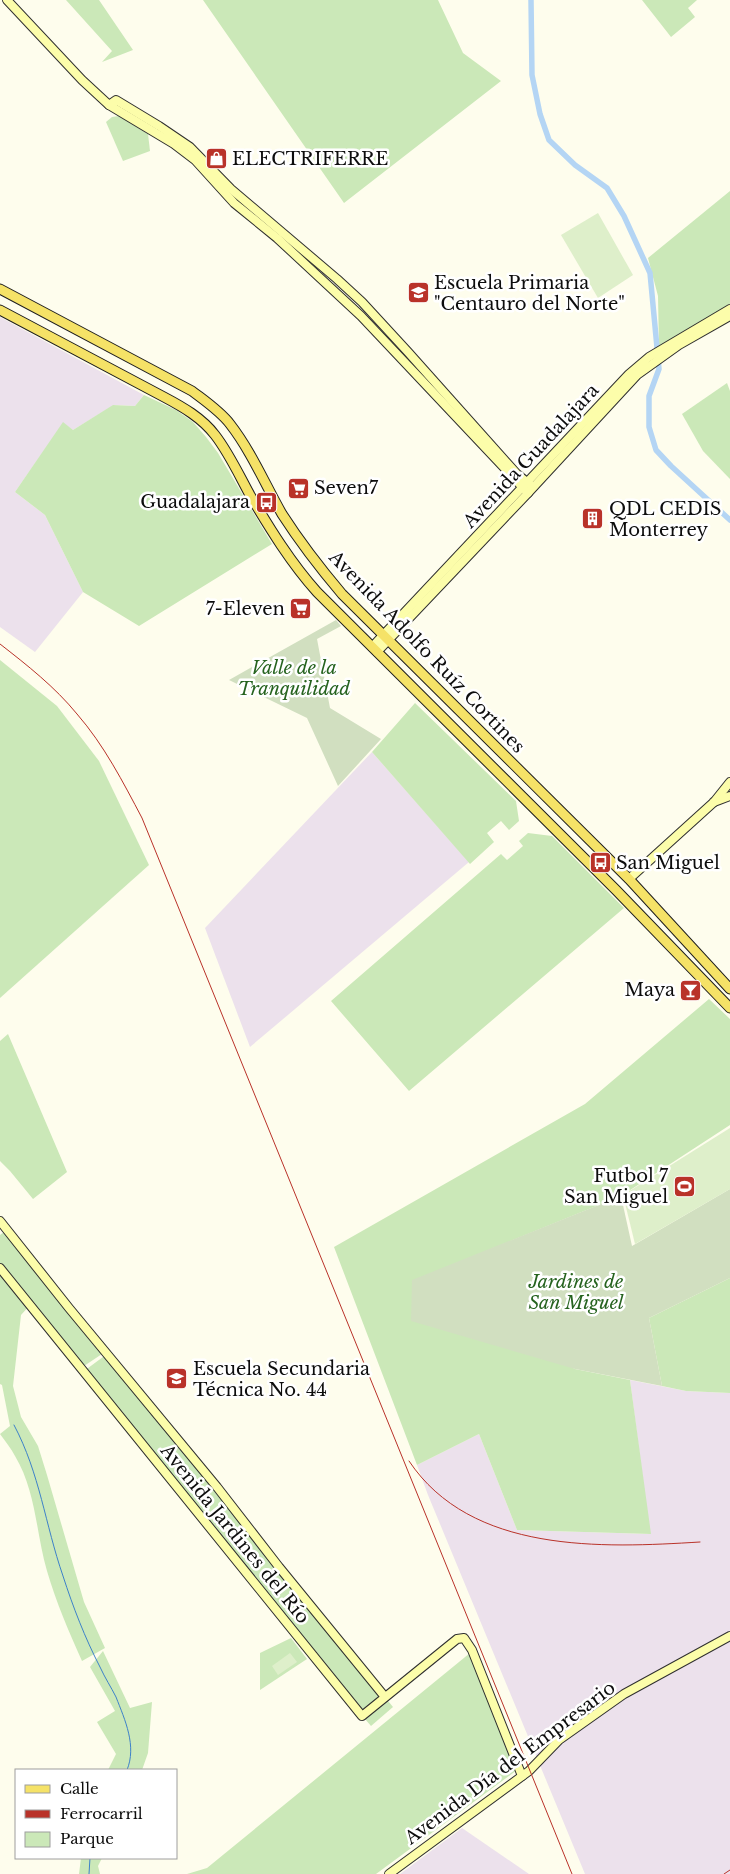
<svg xmlns="http://www.w3.org/2000/svg" width="730" height="1874" font-family="'Libre Baskerville',serif">
<rect width="100%" height="100%" fill="#fefded"/>
<g fill="#ece1ec">
<polygon points="0,317 144,395 135,406 114,405 73,430 63,423 15,492 45,515 83,592 35,652 0,627"/>
<polygon points="372,752 469,862 250,1047 205,928"/>
<polygon points="630,1380 686,1391 730,1393 730,1874 585,1874 428,1495 417,1465 479,1434 517,1530 650,1534"/>
<polygon points="462,1828 529,1874 400,1874"/>
</g>
<g fill="#cbe8b8">
<polygon points="66,0 99,0 133,50 102,62 112,51"/>
<polygon points="203,0 438,0 463,53 501,81 344,203"/>
<polygon points="642,0 697,0 688,8 695,17 671,37"/>
<polygon points="119,116 148,134 150,151 123,161 106,122 112,117"/>
<polygon points="730,191 730,304 659,348 658,296 648,258"/>
<polygon points="727,383 730,391 730,479 703,451 682,414"/>
<polygon points="144,395 176,410 193,422 206,437 218,453 272,544 139,626 83,592 45,515 15,492 63,422 73,430 113,405 135,406"/>
<polygon points="0,660 57,706 99,761 149,865 0,998"/>
<polygon points="415,703 516,801 519,821 509,830 501,821 487,833 494,842 470,864 372,752"/>
<polygon points="528,833 552,836 624,908 409,1091 331,1001 501,854 507,860 523,846 519,841"/>
<polygon points="709,999 730,1019 730,1125 621,1196 412,1281 575,1369 630,1380 651,1534 517,1530 479,1434 417,1465 334,1247 585,1104"/>
<polygon points="8,1034 67,1172 33,1199 10,1171 0,1161 0,1041"/>
<polygon points="4,1232 102,1354 84,1366 0,1263 0,1235"/>
<path d="M 0,1268 L 30,1305 L 21,1315 L 13,1386 L 21,1417 L 38,1446 L 47,1475 L 84,1602 L 105,1648 L 82,1661 C 69,1632 56,1602 47,1571 C 36,1533 36,1491 15,1456 C 11,1448 5,1441 0,1434 L 10,1426 L 2,1385 L 0,1384 Z"/>
<polygon points="730,1278 730,1393 686,1391 662,1386 649,1318"/>
<polygon points="107,1354 393,1707 371,1726 342,1692 84,1371"/>
<polygon points="291,1638 307,1659 260,1690 260,1653"/>
<polygon points="103,1651 130,1708 152,1702 148,1753 142,1770 108,1770 116,1754 97,1722 115,1711 90,1667"/>
<polygon points="470,1653 517,1770 376,1874 187,1874 207,1868"/>
<polygon points="81,1858 102,1858 98,1866 100,1874 79,1874"/>
</g>
<g fill="#d1dfc0">
<polygon points="336,620 341,626 317,639 330,708 381,739 338,786 307,718 229,680"/>
<polygon points="730,1189 730,1278 649,1318 662,1386 575,1369 411,1321 412,1280 621,1196 632,1246"/>
</g>
<g fill="#deefca">
<polygon points="598,213 633,275 598,298 561,235"/>
<polygon points="730,1128 730,1189 635,1244 623,1195"/>
<polygon points="290,1653 297,1662 278,1675 272,1666"/>
</g>
<g fill="none" stroke-linecap="round" stroke-linejoin="round">
<g stroke="#3d81c9" stroke-width="1">
<path d="M 14,1425 C 40,1474 45,1524 63,1576 C 73,1607 85,1638 100,1667 C 105,1678 111,1687 116,1697 C 125,1720 137,1746 127,1770"/>
<polyline points="89,1874 90,1858"/>
</g>
<polyline stroke="#b4d5f4" stroke-width="5.5" points="531,0 532,75 540,114 549,140 575,165 607,188 624,216 650,273 659,369 649,396 649,427 656,450 671,466 730,520"/>
<defs>
<g id="secondary">
<polyline points="7,0 82,80 109,105 174,144 195,160 234,203 277,238 361,316 528,493"/>
<polyline points="109,105 116,100 159,126 190,147 231,189 337,279 362,302 408,352 517,474 533,487"/>
<polyline points="372,647 629,374 649,357 730,309"/>
<polyline points="377,652 528,493 637,375 679,345 730,316"/>
<polyline points="714,802 730,796"/>
<polyline points="629,879 714,802 730,782"/>
<polyline points="0,1221 69,1308 217,1487 279,1567 385,1697"/>
<polyline points="0,1268 362,1716 457,1639 464,1638 472,1650 522,1776"/>
<polyline points="389,1874 529,1771 559,1740 624,1694 730,1636"/>
</g>
<g id="primary">
<path d="M 0,289 L 192,391 C 205,401 220,411 230,424 C 251,451 265,484 282,514 C 300,542 320,568 342,594 L 629,879 L 730,989"/>
<path d="M 0,310 L 164,397 C 183,407 202,418 215,435 C 229,453 239,475 250,495 C 270,529 291,563 317,592 L 616,890 L 730,1008"/>
</g>
</defs>
<use href="#secondary" stroke="#2f2f2f" stroke-width="10"/>
<use href="#primary" stroke="#1e1e1e" stroke-width="11"/>
<use href="#secondary" stroke="#fcfdaa" stroke-width="8"/>
<use href="#primary" stroke="#f5e267" stroke-width="9"/>
<g stroke="#b93229" stroke-width="1">
<path d="M 0,644 C 27,665 55,687 77,714 C 104,745 123,782 142,818 L 572,1874"/>
<path d="M 409,1461 C 471,1554 602,1548 700,1542"/>
<polyline points="724,1874 730,1870"/>
</g>
</g>
<defs>
<symbol id="shop-square" viewBox="-11 -11 22 22"><rect x="-9" y="-9" width="18" height="18" rx="4" fill="#b93229" stroke="#fff"/><path d="M-5-2.5h2.3a2.7 3.5 0 0 1 5.4 0H5L5.5 6h-11ZM-1.5-2.5h3a1.5 2.3 0 0 0-3 0Z" fill="#fff"/></symbol>
<symbol id="school-square" viewBox="-11 -11 22 22"><rect x="-9" y="-9" width="18" height="18" rx="4" fill="#b93229" stroke="#fff"/><path d="M0-5L7-2L0 1L-7-2ZM-4 1L0 2.5L4 1V4Q0 6-4 4Z" fill="#fff"/></symbol>
<symbol id="supermarket-square" viewBox="-11 -11 22 22"><rect x="-9" y="-9" width="18" height="18" rx="4" fill="#b93229" stroke="#fff"/><path d="M-6-5.5h2.5l.6 2H6L4.5 2H-2.5L-4.4-4H-6ZM-1.5 3.2a1.3 1.3 0 1 0 .1 0ZM3 3.2a1.3 1.3 0 1 0 .1 0Z" fill="#fff"/></symbol>
<symbol id="bus-square" viewBox="-11 -11 22 22"><rect x="-9" y="-9" width="18" height="18" rx="4" fill="#b93229" stroke="#fff"/><path d="M-5-6H5V4H4V6H2V4H-2V6H-4V4H-5ZM-3.5-4V0h7V-4ZM-3.5 1.2v1.5H-2V1.2ZM2 1.2v1.5H3.5V1.2Z" fill="#fff"/></symbol>
<symbol id="building-square" viewBox="-11 -11 22 22"><rect x="-9" y="-9" width="18" height="18" rx="4" fill="#b93229" stroke="#fff"/><path d="M-4-6H4V6H1V3H-1V6H-4ZM-2.5-4.3h1.7v1.8h-1.7ZM.8-4.3h1.7v1.8H.8ZM-2.5-1h1.7V.8h-1.7ZM.8-1h1.7V.8H.8Z" fill="#fff"/></symbol>
<symbol id="bar-square" viewBox="-11 -11 22 22"><rect x="-9" y="-9" width="18" height="18" rx="4" fill="#b93229" stroke="#fff"/><path d="M-6-5H6L.8 .8V4.5H3.5V6h-7V4.5H-.8V.8Z" fill="#fff"/></symbol>
<symbol id="stadium-square" viewBox="-11 -11 22 22"><rect x="-9" y="-9" width="18" height="18" rx="4" fill="#b93229" stroke="#fff"/><path d="M0-5a6.5 5 0 1 0 0 10a6.5 5 0 1 0 0-10ZM-3.5-1.8h7v3.6h-7Z" fill="#fff"/></symbol>
</defs>
<g fill-rule="evenodd">
<use href="#shop-square" x="204" y="146" width="25" height="25"/>
<use href="#school-square" x="406" y="280" width="25" height="25"/>
<use href="#supermarket-square" x="286" y="476" width="25" height="25"/>
<use href="#bus-square" x="254" y="490" width="25" height="25"/>
<use href="#building-square" x="580" y="506" width="25" height="25"/>
<use href="#supermarket-square" x="288" y="596" width="25" height="25"/>
<use href="#bus-square" x="588" y="850" width="25" height="25"/>
<use href="#bar-square" x="678" y="978" width="25" height="25"/>
<use href="#stadium-square" x="672" y="1174" width="25" height="25"/>
<use href="#school-square" x="164" y="1366" width="25" height="25"/>
</g>
<g text-anchor="middle" stroke-width="5" stroke-linejoin="round" paint-order="stroke">
<g font-size="18" fill="#0d0d0d" stroke="#fff" text-anchor="start">
<text x="232" y="165">ELECTRIFERRE</text>
<text x="434" y="289">Escuela Primaria<tspan x="434" dy="21">"Centauro del Norte"</tspan></text>
<text x="314" y="494">Seven7</text>
<text x="250" y="508" text-anchor="end">Guadalajara</text>
<text x="609" y="515">QDL CEDIS<tspan x="609" dy="21">Monterrey</tspan></text>
<text x="285" y="615" text-anchor="end">7-Eleven</text>
<text x="616" y="869">San Miguel</text>
<text x="675" y="996" text-anchor="end">Maya</text>
<text x="668" y="1182" text-anchor="end">Futbol 7<tspan x="668" dy="21">San Miguel</tspan></text>
<text x="193" y="1375">Escuela Secundaria<tspan x="193" dy="21">Técnica No. 44</tspan></text>
</g>
<g font-size="18" fill="#0d0d0d" stroke="#fff">
<text transform="translate(531 456) rotate(-47)" y="6">Avenida Guadalajara</text>
<text transform="translate(427 652) rotate(46)" y="6">Avenida Adolfo Ruíz Cortines</text>
<text transform="translate(235 1534) rotate(51)" y="6">Avenida Jardines del Río</text>
<text transform="translate(510 1763) rotate(-37)" y="6">Avenida Día del Empresario</text>
</g>
<g font-size="18" font-style="italic" fill="#26631f" stroke="#fff">
<text x="294" y="674">Valle de la<tspan x="294" dy="21">Tranquilidad</tspan></text>
<text x="576" y="1288">Jardines de<tspan x="576" dy="21">San Miguel</tspan></text>
</g>
</g>
<rect x="15" y="1769" width="162" height="90" fill="#ffffff" stroke="#9e9e9e"/>
<rect x="25" y="1785" width="25" height="8" fill="#f5e267" stroke="#9e9e9e"/>
<text x="60" y="1794" font-size="15" fill="#0d0d0d">Calle</text>
<rect x="25" y="1810" width="25" height="8" fill="#b93229" stroke="#9e9e9e"/>
<text x="60" y="1819" font-size="15" fill="#0d0d0d">Ferrocarril</text>
<rect x="25" y="1832" width="25" height="15" fill="#cbe8b8" stroke="#9e9e9e"/>
<text x="60" y="1844" font-size="15" fill="#0d0d0d">Parque</text>
</svg>
